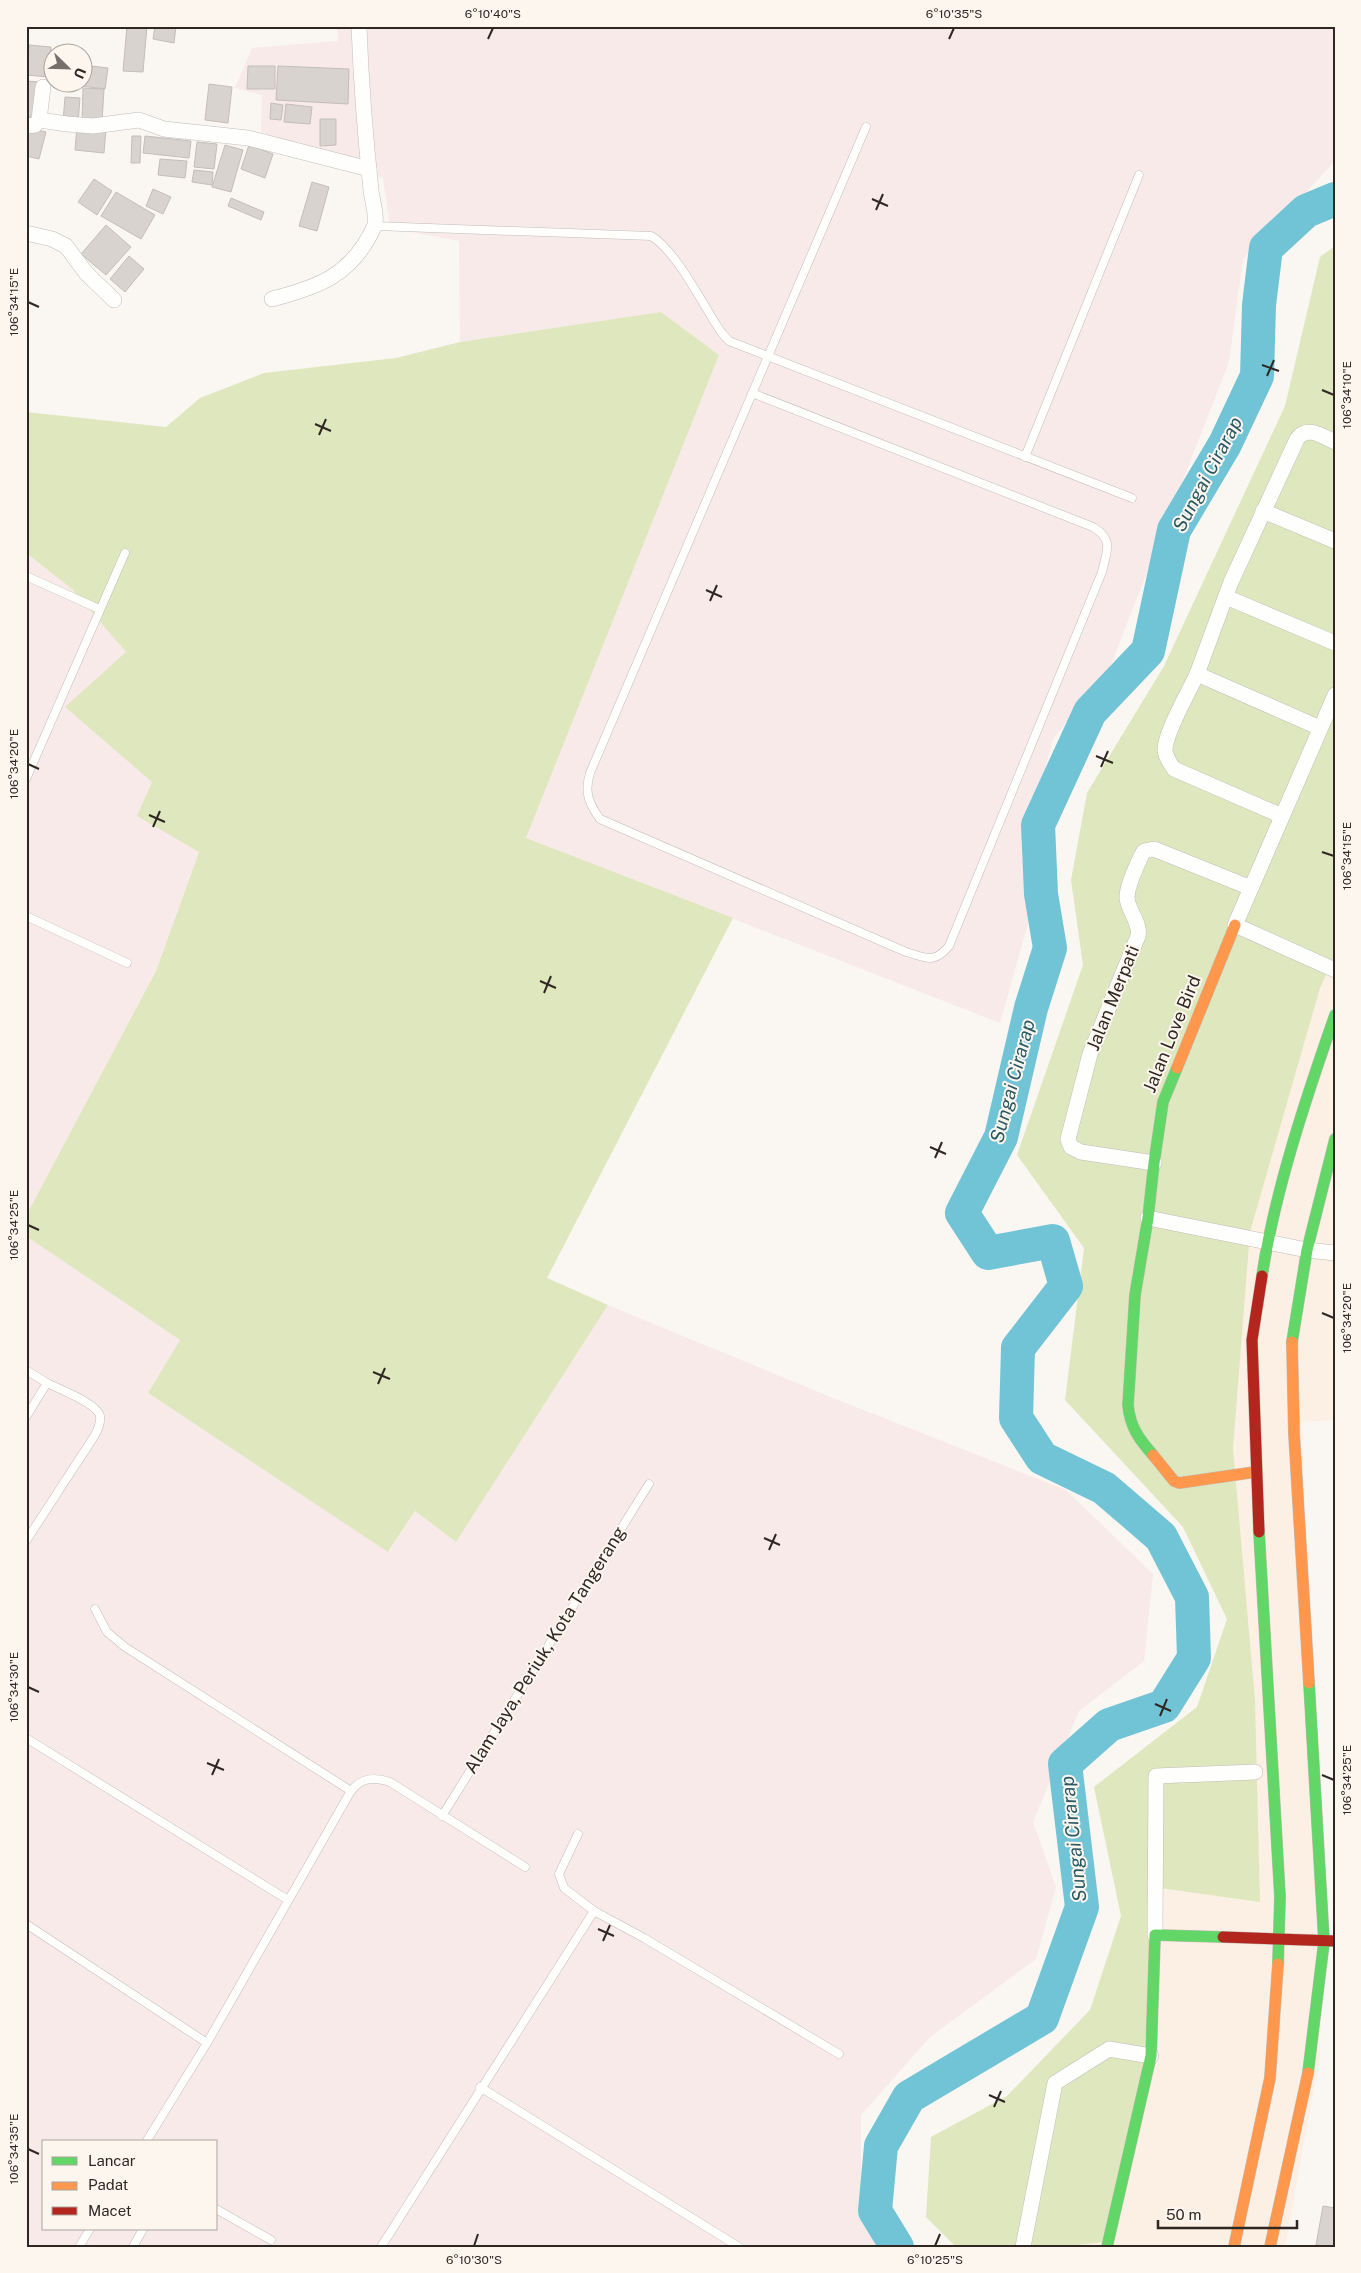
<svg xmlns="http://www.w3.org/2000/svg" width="1361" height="2273" font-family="'Public Sans',sans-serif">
<rect width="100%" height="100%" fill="#faf6f2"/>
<polygon fill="#fcefe4" points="1335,955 1335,1420 1302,1422 1320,2056 1285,2247 1060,2247 1104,2242 1159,1888 1260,1901 1255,1700 1233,1448 1250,1232 1320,987"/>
<g fill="#f8eae8" fill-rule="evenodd">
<polygon points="337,26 1335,26 1335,161 1243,259 1229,362 1110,667 1053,739 1022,856 1031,913 1000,1023 526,838 719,355 661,312 460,342 459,241 390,228 383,178 261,132 262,95 235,88 252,48 338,41"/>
<polygon points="26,553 72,589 127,652 66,707 152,782 137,816 199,851 156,971 26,1216"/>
<path d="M 26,1236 L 180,1340 L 148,1393 L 389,1552 L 415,1511 L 456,1542 L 608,1305 L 833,1398 L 1066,1490 L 1153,1574 L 1144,1661 L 1079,1711 L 1033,1822 L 1056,1887 L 1036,1959 L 930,2037 L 861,2115 L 861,2202 L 878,2247 L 26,2247 ZM 44,2142 L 216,2142 L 216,2229 L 44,2229 Z"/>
</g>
<g fill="#dee7bd">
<polygon points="1335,246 1335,955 1320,988 1250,1232 1233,1448 1255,1700 1260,1902 1160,1888 1140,2092 1104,2242 1060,2247 956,2247 926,2217 931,2137 1007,2096 1090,2010 1121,1916 1094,1787 1197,1707 1227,1619 1183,1527 1065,1400 1084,1248 1017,1155 1083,965 1071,880 1087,793 1164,666 1285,406 1320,257"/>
<polygon points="661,312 719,355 526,838 733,918 547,1278 608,1305 456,1542 415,1511 388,1552 148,1393 180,1340 26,1236 26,1216 156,971 199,852 137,816 152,782 65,707 126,652 72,589 26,553 26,412 166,427 200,398 264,373 396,358 460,342"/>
</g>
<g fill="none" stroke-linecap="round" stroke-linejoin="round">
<polyline stroke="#71c4d6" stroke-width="34" points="897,2247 875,2211 881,2146 909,2097 1042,2018 1082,1907 1065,1764 1109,1725 1164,1706 1194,1658 1192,1597 1161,1537 1104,1488 1042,1458 1016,1418 1018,1348 1066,1286 1053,1241 988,1253 962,1213 1001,1137 1031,1008 1050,948 1041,894 1038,825 1090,712 1148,651 1174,530 1225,444 1257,376 1259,305 1266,248 1306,211 1335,199"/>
</g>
<g fill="#d8d3ce" stroke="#c3beb9">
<polygon points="127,26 147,26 143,72 123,71"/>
<polygon points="155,26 176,26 174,43 153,39"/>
<polygon points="29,45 51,47 49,77 26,75"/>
<polygon points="83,65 108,68 105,89 81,86"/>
<polygon points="248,66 275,66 275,89 247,89"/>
<polygon points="278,66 349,69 348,104 276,100"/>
<polygon points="52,76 52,82 78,82 77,87 52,84"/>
<polygon points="26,81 39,82 35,118 26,117"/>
<polygon points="209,84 232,87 228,123 205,120"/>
<polygon points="83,88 104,89 102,122 82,122"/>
<polygon points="65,97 80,98 78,123 63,122"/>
<polygon points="271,103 283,105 281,120 270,119"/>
<polygon points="286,104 312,107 310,124 284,122"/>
<polygon points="320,119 336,119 336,145 320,146"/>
<polygon points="77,126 106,129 104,153 75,150"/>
<polygon points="28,128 46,132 39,159 26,156"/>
<polygon points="132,136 141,136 140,163 131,163"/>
<polygon points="145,136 191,141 189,158 143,153"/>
<polygon points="197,142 217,144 214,169 194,167"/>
<polygon points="225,145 243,150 231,192 212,187"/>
<polygon points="249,145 273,154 265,178 241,169"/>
<polygon points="160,159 187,161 185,178 158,175"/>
<polygon points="194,170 213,172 212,185 192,182"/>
<polygon points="94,179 112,191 97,215 78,202"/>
<polygon points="312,182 329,187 317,231 299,226"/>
<polygon points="153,189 171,197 163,214 146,206"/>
<polygon points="116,192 155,215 141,239 101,216"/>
<polygon points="231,198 264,212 261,220 228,206"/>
<polygon points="106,225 131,247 106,275 81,254"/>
<polygon points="129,256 144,269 125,292 110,279"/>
<polygon points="1323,2206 1335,2208 1335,2247 1316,2245"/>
</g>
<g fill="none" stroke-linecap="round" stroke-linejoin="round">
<defs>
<g id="lane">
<path d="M 375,226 L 651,236 C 676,250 704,307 721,332 L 729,341 L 1132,498"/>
<path d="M 752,393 L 1093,527 C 1114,540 1107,550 1102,572 L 949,946 C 934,964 927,958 906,952 L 600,819 C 589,804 584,792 590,773 L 866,127"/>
<polyline points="1025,457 1139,175"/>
<polyline points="26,576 99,609"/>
<polyline points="26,779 125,553"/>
<polyline points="26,916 127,963"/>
<polyline points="26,1370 47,1383 26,1417"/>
<path d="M 26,1541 L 95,1435 C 98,1429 101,1423 100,1416 C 97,1403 59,1389 47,1383"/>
<polyline points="95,1609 107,1632 125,1647 351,1791"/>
<polyline points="26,1738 288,1900"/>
<polyline points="442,1816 649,1484"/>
<polyline points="578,1834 559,1874 564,1888 594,1911 644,1938 839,2054"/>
<polyline points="26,1924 207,2043"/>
<polyline points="480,2087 739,2247"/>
<path d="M 146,2142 L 207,2043 L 348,1796 C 358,1778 372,1776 390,1782 L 525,1867"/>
<polyline points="216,2209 271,2240"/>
<polyline points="79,2247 90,2229"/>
<polyline points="133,2247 143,2229"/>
<polyline points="381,2247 594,1911"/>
</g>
<g id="street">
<polyline points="39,120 67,124 93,126 139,120 164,129 248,138 369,169"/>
<polyline points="26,126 35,125 39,120 43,87"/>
<polyline points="26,233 52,239 66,246 86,273 114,300"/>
<path d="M 272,299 C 319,287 352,275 374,227 C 378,219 372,200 371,190 C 365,135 361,81 359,26"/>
<polyline points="1263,511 1335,541"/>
<polyline points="1226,597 1335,643"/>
<path d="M 1197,674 L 1231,582 L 1297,439 C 1307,425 1322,436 1335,442"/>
<polyline points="1335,695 1235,925 1335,970"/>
<path d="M 1282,816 L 1174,769 C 1170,763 1166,758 1165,751 C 1164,734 1189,692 1197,674 L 1320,728"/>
<path d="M 1154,1163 L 1081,1152 L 1071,1147 L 1068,1139 L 1090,1054 L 1138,936 C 1141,923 1128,911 1127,898 C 1127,885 1136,868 1141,856 L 1144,851 L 1154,849 L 1251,888"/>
<polyline points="1148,1218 1307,1250 1335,1253"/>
<polyline points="1155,1935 1156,1776 1255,1772"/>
<polyline points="1023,2247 1055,2083 1109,2049 1151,2056"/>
</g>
<g id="fast">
<path d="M 1262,1276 C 1275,1190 1306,1098 1335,1015"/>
<polyline points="1292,1342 1307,1250 1335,1139"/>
<path d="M 1153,1455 C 1139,1439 1130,1427 1128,1405 L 1135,1295 L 1148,1218 L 1154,1163 L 1163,1102 L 1177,1068"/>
<polyline points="1259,1532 1280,1897 1278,1964"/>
<polyline points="1308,2073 1324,1942 1309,1683"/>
<polyline points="1107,2247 1151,2056 1155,1935 1223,1937"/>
</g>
<g id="slow">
<polyline points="1177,1068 1235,925"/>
<polyline points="1292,1342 1294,1433 1309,1683"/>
<polyline points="1153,1455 1174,1481 1179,1483 1255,1472"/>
<polyline points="1234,2247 1270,2078 1278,1964"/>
<polyline points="1270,2247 1308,2073"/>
</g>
<g id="jam">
<polyline points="1259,1532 1252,1340 1262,1276"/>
<polyline points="1223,1937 1335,1941"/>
</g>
</defs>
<use href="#lane" stroke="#c2bdb9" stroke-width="9"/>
<use href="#street" stroke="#c2bdb9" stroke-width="16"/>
<use href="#fast" stroke="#c2bdb9" stroke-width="12"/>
<use href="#slow" stroke="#c2bdb9" stroke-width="12"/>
<use href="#jam" stroke="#c2bdb9" stroke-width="12"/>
<use href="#lane" stroke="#fefefd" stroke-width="8"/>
<use href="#street" stroke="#fefefd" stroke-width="15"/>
<use href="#fast" stroke="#63d668" stroke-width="11"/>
<use href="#slow" stroke="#ff974d" stroke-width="11"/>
<use href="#jam" stroke="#b3261e" stroke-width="11"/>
</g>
<path fill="none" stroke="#2f2822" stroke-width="2" d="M 488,39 L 493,28M 949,39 L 954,28M 872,199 L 888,206M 876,210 L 883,194M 28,302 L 39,307M 1262,365 L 1279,371M 1267,376 L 1274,360M 1322,390 L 1334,395M 315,424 L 331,431M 319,435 L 326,419M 706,590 L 722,597M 710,601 L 717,585M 1096,756 L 1113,763M 28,764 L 39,769M 1101,767 L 1108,751M 149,815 L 165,822M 153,827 L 160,811M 1322,852 L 1334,856M 540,981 L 556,988M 544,993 L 551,976M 930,1147 L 946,1154M 935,1158 L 942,1142M 28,1225 L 39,1230M 1322,1313 L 1334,1318M 373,1372 L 390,1379M 378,1384 L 385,1368M 764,1538 L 780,1545M 769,1550 L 776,1534M 28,1687 L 39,1692M 1155,1704 L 1171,1711M 1160,1716 L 1167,1699M 207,1763 L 224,1770M 212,1775 L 219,1759M 1322,1775 L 1334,1780M 598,1929 L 614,1936M 603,1941 L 610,1925M 989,2095 L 1005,2102M 994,2107 L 1001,2091M 28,2149 L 39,2154M 474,2246 L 478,2234M 935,2246 L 940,2234"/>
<g text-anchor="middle" stroke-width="4" stroke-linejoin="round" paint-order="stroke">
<g font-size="18" fill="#2f2822" stroke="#fdf6ef">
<text transform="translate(1113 998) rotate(-68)" y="6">Jalan Merpati</text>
<text transform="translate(1172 1034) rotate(-68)" y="6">Jalan Love Bird</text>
<text transform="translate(545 1650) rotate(-58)" y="6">Alam Jaya, Periuk, Kota Tangerang</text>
</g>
<g font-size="19" font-style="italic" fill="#285965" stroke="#fdf6ef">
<text transform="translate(1207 474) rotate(-62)" y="7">Sungai Cirarap</text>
<text transform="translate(1012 1081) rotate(-75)" y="7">Sungai Cirarap</text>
<text transform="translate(1073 1839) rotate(-96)" y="7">Sungai Cirarap</text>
</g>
</g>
<rect width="1361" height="2273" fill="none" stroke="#fdf6ef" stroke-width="55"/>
<rect x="42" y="2140" width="175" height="90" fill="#fdf6ef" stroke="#aba49d"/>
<rect x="52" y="2157" width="25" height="8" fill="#63d668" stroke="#aba49d"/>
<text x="88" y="2166" font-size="15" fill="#2f2822">Lancar</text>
<rect x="52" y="2182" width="25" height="8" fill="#ff974d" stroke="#aba49d"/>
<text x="88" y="2190" font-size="15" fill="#2f2822">Padat</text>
<rect x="52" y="2207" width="25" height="8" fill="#b3261e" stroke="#aba49d"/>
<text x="88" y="2216" font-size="15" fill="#2f2822">Macet</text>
<g transform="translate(68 68) rotate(113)"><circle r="24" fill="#fdf6ef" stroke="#aba49d"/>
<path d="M0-4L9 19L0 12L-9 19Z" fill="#76706b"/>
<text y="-8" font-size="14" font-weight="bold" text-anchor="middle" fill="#2f2822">U</text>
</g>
<path d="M1158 2220v8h139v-8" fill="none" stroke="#2f2822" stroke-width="2.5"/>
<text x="1166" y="2220" font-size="15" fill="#2f2822" stroke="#fdf6ef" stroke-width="4" paint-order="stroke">50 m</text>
<rect x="28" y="28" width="1306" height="2218" fill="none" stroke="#2f2822" stroke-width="2"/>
<g font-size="12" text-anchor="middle" fill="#2f2822">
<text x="493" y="18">6°10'40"S</text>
<text x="954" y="18">6°10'35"S</text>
<text transform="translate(14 302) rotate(-90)" y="4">106°34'15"E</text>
<text transform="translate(1347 395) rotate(-90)" y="4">106°34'10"E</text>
<text transform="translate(14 764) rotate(-90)" y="4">106°34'20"E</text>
<text transform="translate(1347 856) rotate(-90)" y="4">106°34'15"E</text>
<text transform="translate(14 1225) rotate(-90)" y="4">106°34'25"E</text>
<text transform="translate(1347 1318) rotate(-90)" y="4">106°34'20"E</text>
<text transform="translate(14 1687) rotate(-90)" y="4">106°34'30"E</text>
<text transform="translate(1347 1780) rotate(-90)" y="4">106°34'25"E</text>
<text transform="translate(14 2149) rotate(-90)" y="4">106°34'35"E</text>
<text x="474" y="2264">6°10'30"S</text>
<text x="935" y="2264">6°10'25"S</text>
</g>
</svg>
